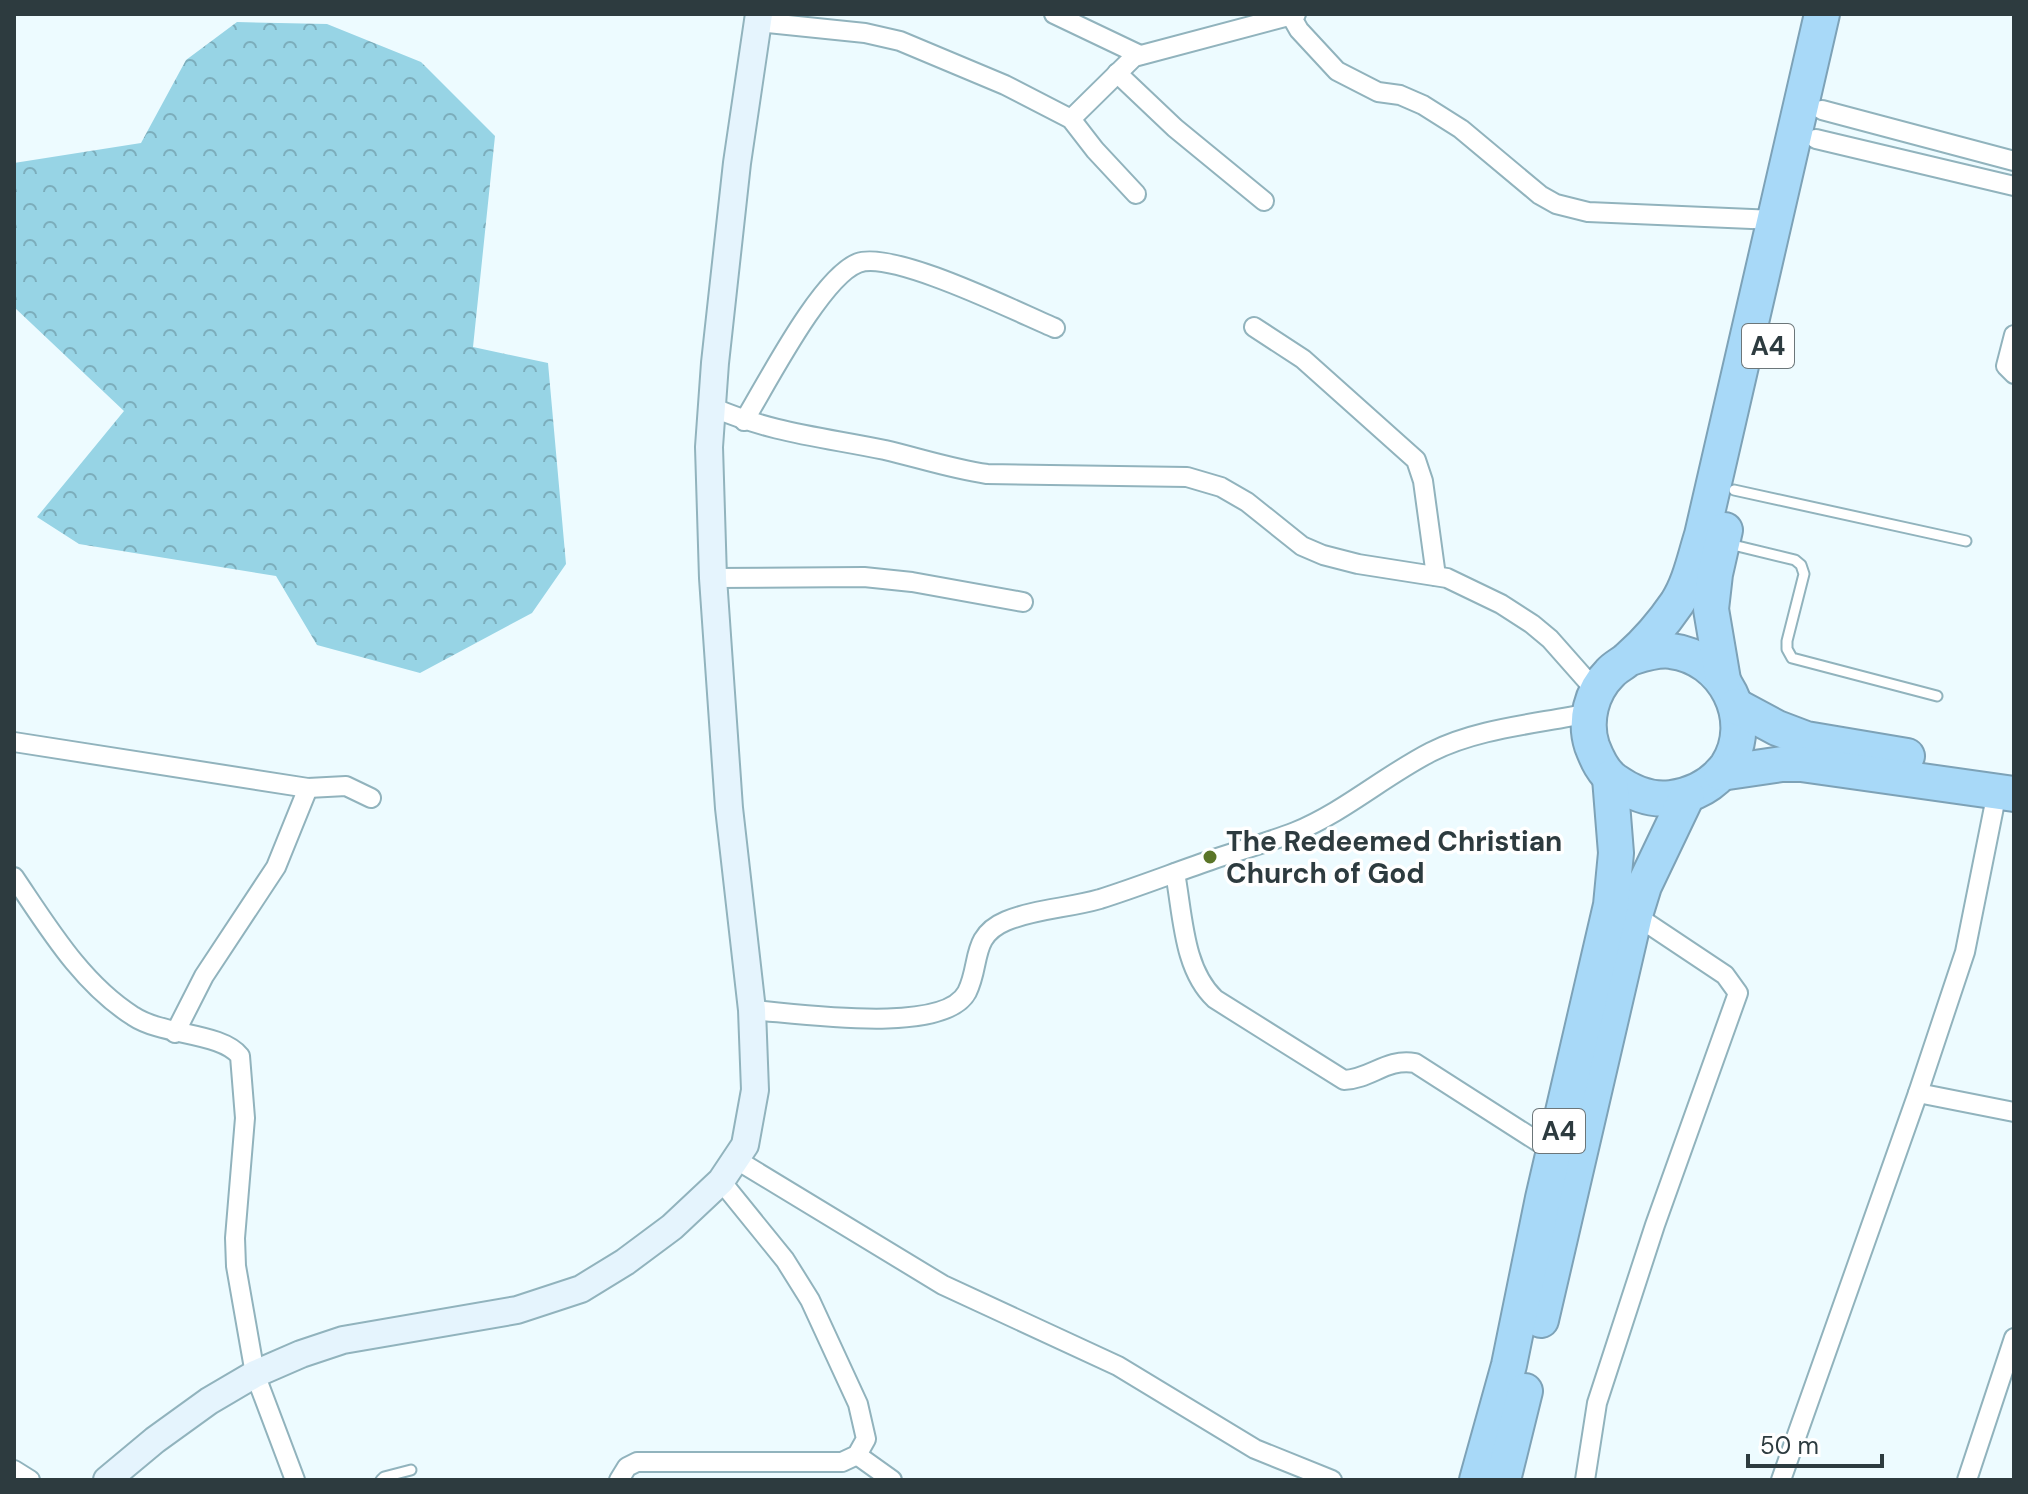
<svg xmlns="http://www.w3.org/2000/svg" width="2028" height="1494" font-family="'DM Sans',sans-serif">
<defs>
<pattern id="forest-crowns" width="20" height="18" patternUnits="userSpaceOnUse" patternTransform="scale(2)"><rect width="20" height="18" fill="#97d4e5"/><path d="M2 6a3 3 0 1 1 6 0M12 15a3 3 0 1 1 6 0" fill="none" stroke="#7cadbb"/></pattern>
</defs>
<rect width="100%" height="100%" fill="#edfbff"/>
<polygon fill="url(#forest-crowns)" points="237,22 327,24 421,62 495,136 473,347 548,363 566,564 532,613 420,673 317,645 276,576 79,544 37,517 124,411 14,307 14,163 141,143 186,60"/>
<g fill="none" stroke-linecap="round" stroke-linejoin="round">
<defs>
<g id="lane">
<polyline points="1734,490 1966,541"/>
<polyline points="1729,544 1795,560 1801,565 1804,574 1787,641 1787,649 1792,658 1937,696"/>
<polyline points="381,1480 384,1477 411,1470"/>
</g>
<g id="street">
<polyline points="1054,14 1140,55"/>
<polyline points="1291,16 1299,30 1337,71 1378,92 1400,95 1423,105 1461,129 1540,195 1556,204 1588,212 1775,220"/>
<polyline points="758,22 865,33 900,41 1005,85 1071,119 1095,150 1136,194"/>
<polyline points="1117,73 1175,128 1264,201"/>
<polyline points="1822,110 2014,161"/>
<polyline points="1071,119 1134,57 1296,14"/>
<polyline points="1816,139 2014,186"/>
<polyline points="1254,327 1303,359 1416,460 1423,481 1436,576"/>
<polyline points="2014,335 2006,366 2014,374"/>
<path d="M 712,407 C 772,433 822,437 885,450 C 919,458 952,469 987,474 L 1187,477 L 1221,487 L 1247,502 L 1302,546 L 1323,555 L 1358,564 L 1447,578 L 1501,604 L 1532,624 L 1550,639 L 1596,691"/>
<path d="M 744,421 C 766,385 821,277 858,263 C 893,250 1017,312 1055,328"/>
<polyline points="713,578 864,577 912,582 1023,602"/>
<polyline points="14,742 308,788 346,786 371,798"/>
<path d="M 1175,873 C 1183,915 1183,969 1215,999 L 1344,1080 C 1371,1079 1386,1058 1415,1063 L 1554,1152"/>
<path d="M 14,877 C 48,927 81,983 133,1016 C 163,1036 221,1032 240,1056 L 245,1118 L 235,1238 L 236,1266 L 255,1374 L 295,1480"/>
<path d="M 752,1010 C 796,1013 944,1036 967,992 C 981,964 970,936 1006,921 C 1035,909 1069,908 1100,899 C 1138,887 1176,872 1214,859 C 1241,850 1269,842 1295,832 C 1344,812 1384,776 1431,752 C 1478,728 1537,724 1589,713"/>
<polyline points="175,1033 204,976 276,867 308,788"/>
<polyline points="1918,1093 2014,1112"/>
<polyline points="737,1160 943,1285 1118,1366 1255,1449 1332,1480"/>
<polyline points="857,1455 892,1480"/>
<polyline points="14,1470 30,1480"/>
<polyline points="619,1480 627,1467 637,1462 842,1462 857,1455 866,1439 858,1404 810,1300 785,1260 721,1181"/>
<polyline points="1585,1480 1597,1403 1655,1225 1738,993 1725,975 1635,915"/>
<polyline points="1781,1480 1918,1093 1965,952 1997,792"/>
<polyline points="1967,1480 2014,1338"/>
</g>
<polyline id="secondary" points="107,1480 155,1440 209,1401 255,1374 301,1354 343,1340 517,1310 581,1289 625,1262 672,1227 721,1181 745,1145 755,1090 752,1010 729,808 713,578 709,447 715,363 737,163 759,14"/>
<g id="highway">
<path d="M 1630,658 C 1643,654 1657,649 1671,651 C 1724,657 1757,720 1727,766 C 1713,785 1694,795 1671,798 C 1650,801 1632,793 1615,781 C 1603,773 1597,759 1592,746 C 1584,721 1591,692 1610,673 C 1615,667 1623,664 1629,658 C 1646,643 1664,622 1677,603 C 1690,583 1695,557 1702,535 L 1822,14"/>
<polyline points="1723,680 1711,609 1715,574 1725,530"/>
<polyline points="1736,706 1777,728 1806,739 1907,756"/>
<polyline points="1721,773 1782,764 1801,764 2014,794"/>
<polyline points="1541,1320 1635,915 1644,886 1687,796"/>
<polyline points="1477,1480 1509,1365 1543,1198 1611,905 1616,853 1610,778"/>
<polyline points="1503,1480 1525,1391"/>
</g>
</defs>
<use href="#lane" stroke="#91b3bd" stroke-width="13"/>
<use href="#street" stroke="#91b3bd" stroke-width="22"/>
<use href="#secondary" stroke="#91b3bd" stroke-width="30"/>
<use href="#highway" stroke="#7da2b7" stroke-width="38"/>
<use href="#lane" stroke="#fff" stroke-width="9"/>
<use href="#street" stroke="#fff" stroke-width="18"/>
<use href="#secondary" stroke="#e5f4fd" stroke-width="26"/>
<use href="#highway" stroke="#a8d9f8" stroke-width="34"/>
</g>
<circle fill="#5b7528" stroke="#fff" stroke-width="3" cx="1210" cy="857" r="8"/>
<g text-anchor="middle" stroke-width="7" stroke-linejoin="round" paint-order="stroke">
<g fill="#fff" stroke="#6c7679" stroke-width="2">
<rect x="1742" y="324" width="52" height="44" rx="6"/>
<rect x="1533" y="1109" width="52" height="44" rx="6"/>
</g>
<g font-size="26" font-weight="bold" fill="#2d3b3f">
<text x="1768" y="355">A4</text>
<text x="1559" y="1140">A4</text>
</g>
<g font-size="28" font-weight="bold" fill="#2d3b3f" stroke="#fff" text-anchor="start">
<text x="1226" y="851">The Redeemed Christian<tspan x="1226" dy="32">Church of God</tspan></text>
</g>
</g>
<rect width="2028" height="1494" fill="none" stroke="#2d3b3f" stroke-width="32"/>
<path d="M1748 1454v12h134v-12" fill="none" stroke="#2d3b3f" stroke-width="4"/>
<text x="1760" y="1454" font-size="24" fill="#2d3b3f" stroke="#ffffff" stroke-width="6" paint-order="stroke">50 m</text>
</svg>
